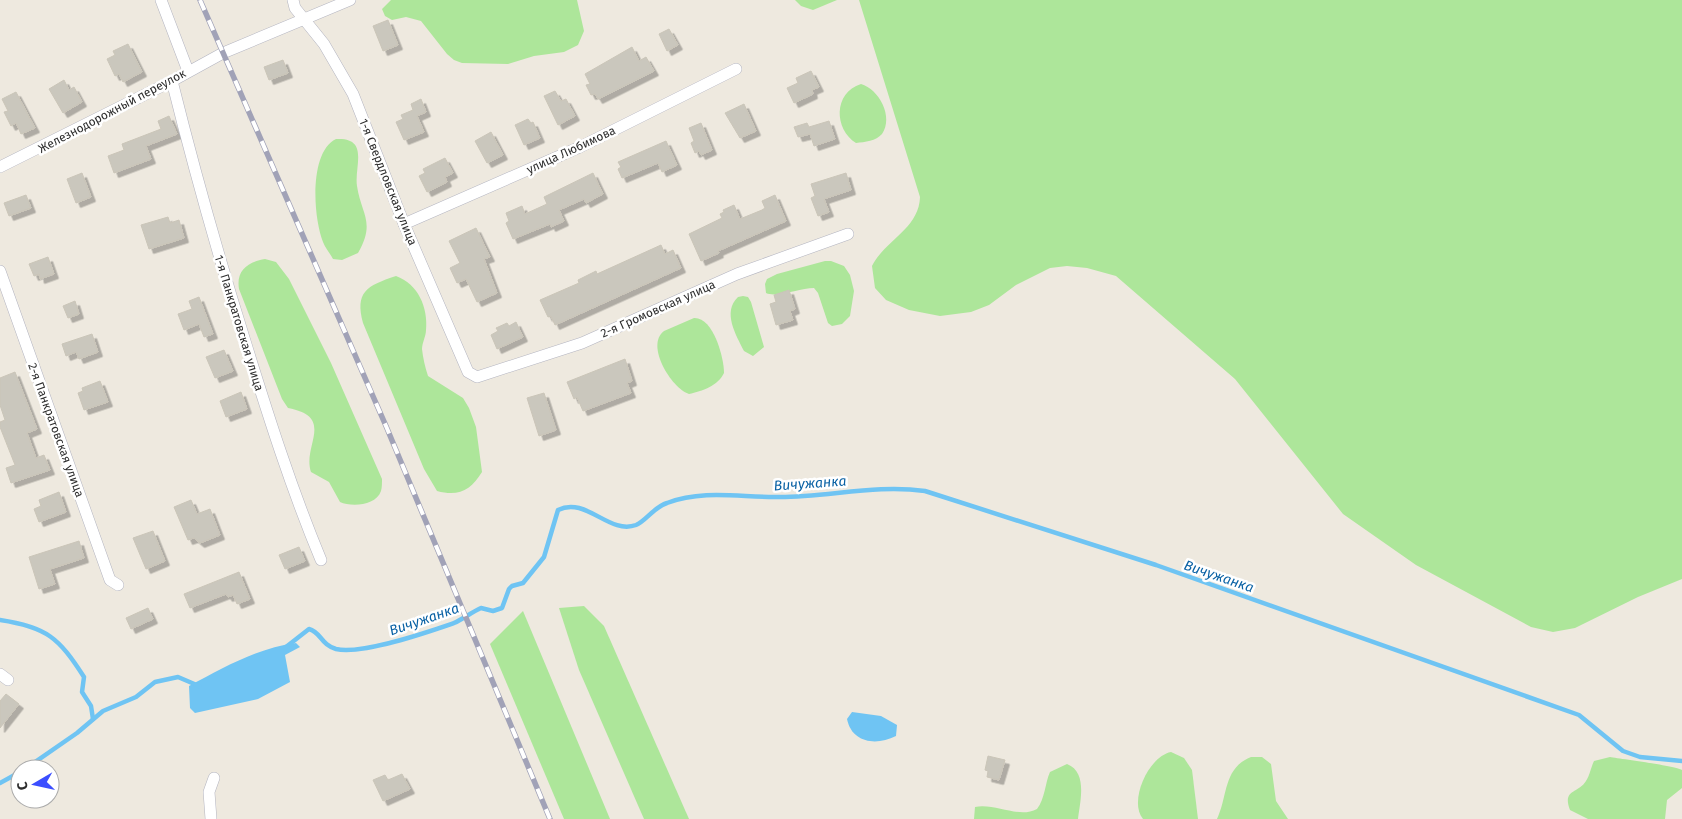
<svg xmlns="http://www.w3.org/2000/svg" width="1682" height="819" font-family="'Fira Sans',sans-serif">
<defs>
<filter id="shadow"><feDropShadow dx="4.5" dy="4.5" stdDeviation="0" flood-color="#0004"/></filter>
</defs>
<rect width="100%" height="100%" fill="#eee9df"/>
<g fill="#ade69a">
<polygon points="391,0 577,0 584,31 578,45 564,52 534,56 508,64 462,63 454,60 447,54 421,21 406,17 392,20 385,16 382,9"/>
<polygon points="795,0 837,0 813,10 801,6"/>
<path d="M 859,0 L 1682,0 L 1682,579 L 1638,597 L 1575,628 L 1553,632 L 1531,627 L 1416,565 L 1343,514 L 1235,379 L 1116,276 L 1087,268 L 1067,266 L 1050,268 L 1016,285 L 989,305 L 971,312 L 940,316 L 909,310 L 886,300 L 875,288 L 872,266 C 885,240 919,229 920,197 Z"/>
<path d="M 861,84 C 879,89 894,117 882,134 C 876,141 865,142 856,143 C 834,129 833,93 861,84 Z"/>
<path d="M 336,139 C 370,137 354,167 357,186 C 361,214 376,222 358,253 L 342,260 L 333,259 C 330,253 325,248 323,242 C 313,217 309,152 336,139 Z"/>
<path d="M 265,259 L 276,262 L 289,279 L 331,363 L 382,479 C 382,482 382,488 381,491 C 376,506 351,507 340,502 L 329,482 L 311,472 C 302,446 336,417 288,408 L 282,399 L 239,289 C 236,271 247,262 265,259 Z"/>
<path d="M 825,261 L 831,261 L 844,266 L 850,275 L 854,291 L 850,316 L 842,324 L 832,326 L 828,323 L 818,293 L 814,288 C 800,288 777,298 766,293 L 765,284 L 767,279 L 777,274 Z"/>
<path d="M 396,276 C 418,284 428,307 426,330 C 426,336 422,343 422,349 C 423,358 425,367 428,376 L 463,398 L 469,408 L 476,427 L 482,472 C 471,490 459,497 437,491 L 424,469 L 363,323 C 355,292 366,286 396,276 Z"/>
<path d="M 743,296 L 748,297 L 751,302 L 764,347 L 753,356 L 744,351 C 736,335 722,312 738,297 Z"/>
<path d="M 694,318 C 713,317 724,357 724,373 C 718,386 702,391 689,394 C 671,388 645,345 664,331 Z"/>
<polygon points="584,606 604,626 689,819 644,819 579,670 559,608"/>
<polygon points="523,611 610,819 564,819 490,644"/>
<path d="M 1171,752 L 1184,758 L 1192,770 L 1198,819 L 1143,819 C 1128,801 1149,756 1171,752 Z"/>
<path d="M 1251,757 L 1262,757 L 1271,764 L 1276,801 L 1288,819 L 1217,819 C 1228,796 1223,768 1251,757 Z"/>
<path d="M 1610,757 C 1621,759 1677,766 1682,770 L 1682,788 L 1667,800 L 1665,819 L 1588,819 L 1570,810 C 1562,789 1578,794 1586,781 C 1590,775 1591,767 1594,761 Z"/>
<path d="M 1067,764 C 1088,772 1080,802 1078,819 L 974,819 L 975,807 C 996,803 1019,819 1037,809 C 1045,799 1045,783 1050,772 Z"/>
</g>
<g fill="#6fc4f3">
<path d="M 296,643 L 300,647 L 285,655 L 290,682 L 258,699 L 195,713 L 190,708 L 189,686 C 223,668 257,648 296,643 Z"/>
<path d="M 852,712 L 881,716 L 897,725 L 896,736 C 876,746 852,743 847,719 Z"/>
</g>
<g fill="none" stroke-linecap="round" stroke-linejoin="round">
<g stroke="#6fc4f3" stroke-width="4.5">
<path d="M 0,620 C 47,627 59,638 84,677 L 82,692 L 91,706 L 93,719"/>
<path d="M 286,647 L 309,629 C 321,632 321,645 336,649 C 362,655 428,632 454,623 C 463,619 472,612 481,608 L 493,611 L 502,608 L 509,589 L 512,586 L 523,583 L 544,557 L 558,510 C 586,496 609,535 636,525 C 646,521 654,507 667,503 C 705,489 742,498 780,497 C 829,497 876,484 925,491 L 1156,565 L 1579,715 L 1623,751 L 1640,757 L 1682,761"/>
<polyline points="25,769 77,733 103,711 136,697 155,682 178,677 199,686"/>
<polyline points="0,783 20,772"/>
</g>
</g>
<g fill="#cac7bd" stroke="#cac5b8" filter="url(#shadow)">
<polygon points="388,20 398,45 383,51 373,26"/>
<polygon points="669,29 678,45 667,51 659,34"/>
<polygon points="128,44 142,72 123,82 119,74 115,76 107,59 115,55 113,51"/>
<polygon points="632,47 639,61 646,57 654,71 598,99 595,94 591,95 586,85 590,84 585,74"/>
<polygon points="283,60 288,73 269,80 264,67"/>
<polygon points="811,71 819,87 812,90 813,94 794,103 787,88 798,83 796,78"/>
<polygon points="64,80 69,90 74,87 82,102 63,113 49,89"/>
<polygon points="555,91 561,101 566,99 575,116 558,125 544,96"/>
<polygon points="16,92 35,128 21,134 16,123 11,126 4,112 8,111 2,99"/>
<polygon points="421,99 426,112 417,116 424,132 404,140 396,122 403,119 401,115 413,110 411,104"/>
<polygon points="744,104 756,131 740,138 725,113"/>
<polygon points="169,116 177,134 146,146 151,159 114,173 108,156 124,150 122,144 161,129 158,121"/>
<polygon points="528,119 531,123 533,122 540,138 524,145 515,125"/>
<polygon points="829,121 835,139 814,146 810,134 798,137 794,127 807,123 809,127"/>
<polygon points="701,123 712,150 701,155 699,151 695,153 691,143 694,141 689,128"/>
<polygon points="491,132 503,155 487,163 475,141"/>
<polygon points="666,141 677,165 662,172 658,163 622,178 618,169 621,167 618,162"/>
<polygon points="445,158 453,173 445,177 447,182 427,192 419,176 425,173 423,169"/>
<polygon points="82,173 91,197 76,203 67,179"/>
<polygon points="593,173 603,194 586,203 584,199 559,210 564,221 551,227 550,224 513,239 506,223 509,221 506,213 522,206 525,214 547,204 544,197"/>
<polygon points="846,173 851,190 824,199 829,212 818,216 811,198 815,196 811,184"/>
<polygon points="26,195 31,208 9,216 4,203"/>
<polygon points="775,195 786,221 718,251 719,253 701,261 689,234 722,218 720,214 724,212 723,210 734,205 740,219 762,210 765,208 762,201"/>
<polygon points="168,217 170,223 179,220 184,238 149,249 141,225"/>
<polygon points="476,228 490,257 484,259 497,293 477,302 466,279 457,283 450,268 460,263 449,241"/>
<polygon points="661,245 665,254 673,250 681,268 555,325 551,316 548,317 540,300 579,283 578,280 596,271 597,274"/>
<polygon points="48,257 54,274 40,279 39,274 34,276 29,264"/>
<polygon points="789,290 795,309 790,311 793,320 776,325 770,304 776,302 774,295"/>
<polygon points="199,297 213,334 204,337 199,324 184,330 178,314 192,309 189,301"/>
<polygon points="75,301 79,314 68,318 63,306"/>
<polygon points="516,322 523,337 497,349 491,335 498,331 496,328 507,323 509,326"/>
<polygon points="92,334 98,352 79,359 76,352 66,356 62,344"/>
<polygon points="224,350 233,371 215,378 206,357"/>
<polygon points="625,359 632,381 627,383 631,393 583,411 577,397 574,399 567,382"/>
<polygon points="15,372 37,429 27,433 36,458 44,455 50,470 11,483 6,468 15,465 0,427 0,422 5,420 0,405 0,378"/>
<polygon points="100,381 108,402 84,410 78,393 83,391 82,388"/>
<polygon points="241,392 247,409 226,417 220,401"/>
<polygon points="544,393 556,430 539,436 527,398"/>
<polygon points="59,492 66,512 39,522 34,509 41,506 39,500"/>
<polygon points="191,500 197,514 210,509 220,535 200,543 194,538 188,540 174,507"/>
<polygon points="153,531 165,561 146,569 133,538"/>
<polygon points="79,541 84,558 50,569 55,584 39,589 29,557"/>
<polygon points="299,547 305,561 285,569 279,555"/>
<polygon points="239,572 250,599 237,604 233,595 228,597 226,594 190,608 184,594"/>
<polygon points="148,608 153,619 131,629 126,618"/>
<polygon points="6,694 19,704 0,728 0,701"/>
<polygon points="988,756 1005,760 999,780 987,777 988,771 985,770"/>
<polygon points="402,774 410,789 383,801 373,780 385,775 388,780"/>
</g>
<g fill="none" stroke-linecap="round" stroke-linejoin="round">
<defs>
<g id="street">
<polyline points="161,0 188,71"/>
<polyline points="293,0 295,8 324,44 353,94 404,224 468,372 477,377 582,343 737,274 848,234"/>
<path d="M 172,81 C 194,169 218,255 245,341 C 268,415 291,488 321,560"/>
<polyline points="0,167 172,81 223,53 350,0"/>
<polyline points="404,224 580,147 736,69"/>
<polyline points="0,271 110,580 118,585"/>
<polyline points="0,674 8,680"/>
<polyline points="211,819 209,792 214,778"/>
</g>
</defs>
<use href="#street" stroke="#b3b4c0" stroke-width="12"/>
<use href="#street" stroke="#fff" stroke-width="11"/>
<defs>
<polyline id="rail" points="200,0 386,426 550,819"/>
</defs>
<use href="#rail" stroke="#a1a2b7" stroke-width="5.5"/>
<use href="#rail" stroke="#fff" stroke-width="4" stroke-dasharray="11" stroke-linecap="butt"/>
</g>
<g text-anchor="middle" stroke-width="5" stroke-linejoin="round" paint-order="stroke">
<g font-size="12" fill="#2d2d2d" stroke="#fff">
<text transform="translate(112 111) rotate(-28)" y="4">Железнодорожный переулок</text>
<text transform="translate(571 150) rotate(-25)" y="4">улица Любимова</text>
<text transform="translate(388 182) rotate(68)" y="4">1-я Свердловская улица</text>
<text transform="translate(658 309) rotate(-24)" y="4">2-я Громовская улица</text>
<text transform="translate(239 323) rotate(73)" y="4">1-я Панкратовская улица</text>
<text transform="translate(56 430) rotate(70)" y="4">2-я Панкратовская улица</text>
</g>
<g font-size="14" font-style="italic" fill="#0961a4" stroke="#fff">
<text transform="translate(810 483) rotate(-4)" y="5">Вичужанка</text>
<text transform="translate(1219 576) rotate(19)" y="5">Вичужанка</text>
<text transform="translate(424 619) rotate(-19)" y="5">Вичужанка</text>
</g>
</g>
<g transform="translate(35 784) rotate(261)"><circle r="24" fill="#ffffff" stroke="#ababab"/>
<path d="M0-4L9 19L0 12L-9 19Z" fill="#3b4eff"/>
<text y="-8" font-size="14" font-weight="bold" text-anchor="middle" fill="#2d2d2d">С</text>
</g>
</svg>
